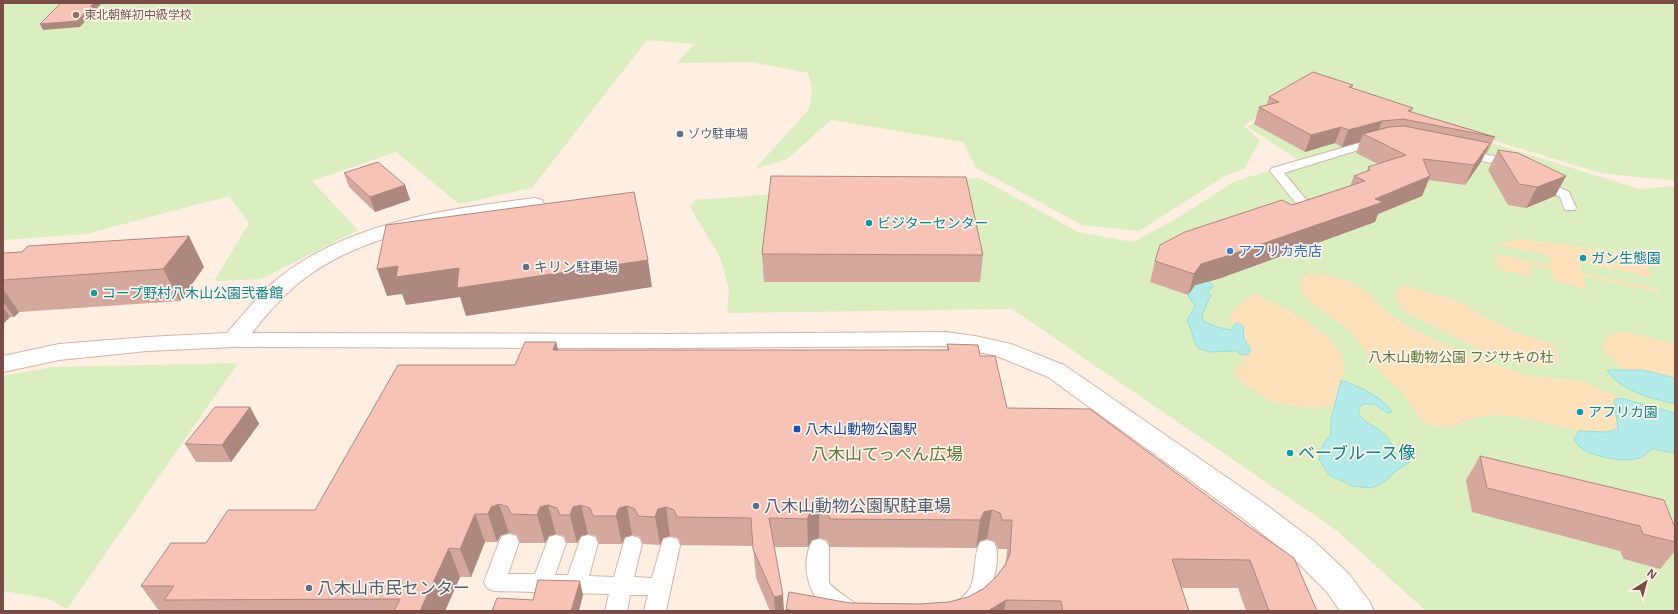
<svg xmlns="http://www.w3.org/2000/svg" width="1678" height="614" font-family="'Noto Sans','Noto Sans JP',sans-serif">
<rect width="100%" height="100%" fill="#ffeee2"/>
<g fill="#dbeebf">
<polygon points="3,3 1675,3 1675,181 1600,173 1305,82 1244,126 1260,140 1245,168 1225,176 1139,231 1082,225 976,168 963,142 831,120 787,159 755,169 809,109 812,90 808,73 751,62 677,63 694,44 647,40 532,188 459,204 396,152 312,181 358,230 261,279 214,281 249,223 229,196 86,234 3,240"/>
<polygon points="1306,85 1639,189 1675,186 1675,611 1426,611 1336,530 1012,309 727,313 729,289 720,257 690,207 695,200 980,178 1078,232 1133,242 1176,219 1235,181 1301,162 1248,127"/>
<polygon points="238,363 67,609 49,599 3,591 3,376 52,367"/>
</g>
<g fill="#ffe2bb">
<polygon points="1521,239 1644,256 1652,277 1579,262 1582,273 1657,289 1658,292 1583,276 1586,289 1554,281 1551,270 1530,265 1532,277 1498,269 1496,254 1551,266 1548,255 1494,244"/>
<path d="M 1310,273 L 1332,276 L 1351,282 L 1368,292 L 1382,308 L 1406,325 L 1466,355 L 1530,376 L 1582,381 L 1620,398 L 1614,401 L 1618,429 C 1575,439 1535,414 1491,415 C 1477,415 1462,425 1447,427 C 1440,429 1430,424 1423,423 L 1402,392 L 1385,377 L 1350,331 L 1308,300 L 1302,293 L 1300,285 L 1302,278 Z"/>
<polygon points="1401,285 1450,298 1466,305 1482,316 1518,333 1553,344 1561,363 1543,366 1521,363 1475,347 1402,310 1395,297"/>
<path d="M 1253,293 C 1278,304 1344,334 1344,365 C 1345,377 1337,392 1334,404 L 1315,409 L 1273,402 L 1246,386 L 1232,373 L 1245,360 L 1242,355 L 1248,354 L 1251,349 L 1244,339 L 1243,326 L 1229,321 L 1232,313 Z"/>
<path d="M 1626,332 L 1675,344 L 1675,378 L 1642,370 L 1625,370 L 1604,352 L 1602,343 C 1609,333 1614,333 1626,332 Z"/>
</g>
<g fill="#b4eae7" stroke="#99ddda">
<path d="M 1208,281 L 1214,286 L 1207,293 L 1211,295 L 1202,315 L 1203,321 L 1217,327 L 1231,330 L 1236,323 L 1243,326 L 1244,339 L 1251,349 L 1248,354 L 1242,355 L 1236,351 L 1210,352 L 1198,348 C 1192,339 1192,329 1187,321 L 1195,306 L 1188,295 L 1195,285 Z"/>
<path d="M 1607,370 L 1642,370 L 1675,378 L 1675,404 C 1650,398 1622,392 1607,370 Z"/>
<path d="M 1341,380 C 1359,387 1381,395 1392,412 L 1388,413 L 1374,404 L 1363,404 L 1359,408 L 1359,415 C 1372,430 1390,429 1394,452 L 1410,462 L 1397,470 L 1386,481 L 1372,488 L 1353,486 L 1329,475 L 1319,459 L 1323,444 L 1331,435 L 1331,420 Z"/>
<path d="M 1620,398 L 1675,413 L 1675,453 L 1652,449 C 1648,452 1644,457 1639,458 C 1624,463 1591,457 1579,446 C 1577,444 1575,440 1574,438 L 1579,431 L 1607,432 L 1618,429 L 1614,400 Z"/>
</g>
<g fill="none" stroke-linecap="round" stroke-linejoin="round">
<defs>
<g id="lane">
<polygon points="1377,138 1381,139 1383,141 1381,143 1284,173 1309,203 1308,206 1298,206 1270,171 1272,168"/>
<polygon points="1464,151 1513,159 1519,163 1513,167 1460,157 1458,155"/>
<polygon points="1539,177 1569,192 1576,207 1575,210 1565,210 1560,197 1535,184 1533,181"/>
<polygon points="509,534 516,536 519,542 508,574 535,574 549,537 556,535 563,537 566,543 555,575 568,575 581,537 588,535 595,537 598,543 589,576 614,577 625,538 632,536 639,538 642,544 634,577 652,578 663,539 670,537 677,539 680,545 666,611 644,611 648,595 630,595 627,611 605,611 609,594 494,591 487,588 484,582 499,542 502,536"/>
<path d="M 819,539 L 826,541 L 829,547 L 829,583 C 839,595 857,601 862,611 L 830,611 C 808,597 800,565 812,541 Z"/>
<path d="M 987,540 L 994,542 C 1003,560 990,597 977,611 L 949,611 C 954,601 965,598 970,588 C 977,574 973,556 980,542 Z"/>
</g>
<path id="secondary" d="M 535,198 L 542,200 L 544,204 L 542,208 C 518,214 493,214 469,218 C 409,229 343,245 295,286 C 279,300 265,316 252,333 L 671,334 L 945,332 L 975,336 L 1011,344 L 1064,365 L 1261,501 L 1314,541 L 1349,574 L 1369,601 L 1374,611 L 1340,611 L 1327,592 L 1294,559 L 1241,517 L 1048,377 L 994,355 L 945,346 L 671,348 L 233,347 L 147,351 L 59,360 L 3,372 L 3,356 L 59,344 L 147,337 L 227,333 C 244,314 260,292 281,276 C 353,221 448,209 535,198 Z"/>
</defs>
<use href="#lane" stroke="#d3b4a9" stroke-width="2"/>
<use href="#secondary" stroke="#d7b2a7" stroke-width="2"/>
<use href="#lane" fill="#fff" fill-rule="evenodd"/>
<use href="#secondary" fill="#fff" fill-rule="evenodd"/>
</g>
<g fill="#d4a89d">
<polygon points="1353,85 1352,88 1413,108 1411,112 1495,137 1487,153 1485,153 1481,162 1465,185 1429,180 1422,196 1378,214 1375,222 1218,279 1195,285 1188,295 1150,282 1155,261 1292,205 1350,186 1354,176 1367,172 1368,167 1378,164 1356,153 1360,142 1342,147 1335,143 1305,152 1254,124 1259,107 1266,106 1269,97"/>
<polygon points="1498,150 1566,176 1555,196 1526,208 1508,205 1488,170"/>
<polygon points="344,173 405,185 410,200 375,212 349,187"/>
<polygon points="3,253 204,267 180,301 19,312 14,317 10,317 3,324"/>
<polygon points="762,254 983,255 980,282 764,282"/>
<polygon points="556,342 558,350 947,350 947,344 980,356 1007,408 1090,409 1317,611 1246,611 1238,588 1181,588 1189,611 786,611 786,609 850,603 919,604 949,602 968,597 983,589 996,577 1005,565 1006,562 1007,549 998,549 995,542 987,539 980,541 976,548 830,547 827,540 819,538 812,540 808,547 774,547 784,611 770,611 756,578 753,546 681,545 678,538 670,536 663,538 660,545 643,544 640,537 632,535 625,537 622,544 599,544 596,536 588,534 581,536 577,543 567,543 564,536 556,534 549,536 545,543 520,543 517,535 509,533 501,535 497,542 485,542 471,577 460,577 445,611 159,611 141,586 206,543 315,510 515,365"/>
<polygon points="250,407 259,424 231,462 196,462 185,444"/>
<polygon points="1480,456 1675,528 1675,551 1660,569 1624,559 1620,551 1472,512 1466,480"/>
</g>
<g fill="#ad887f">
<polygon points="94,3 102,3 80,27 43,30 40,24"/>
<polygon points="1382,121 1376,138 1363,134 1360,142 1342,147 1348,130"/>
<polygon points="1341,127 1335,143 1305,152 1311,135"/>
<polygon points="1490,143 1481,162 1465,185 1474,165"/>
<polygon points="1430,176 1422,196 1378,214 1375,222 1218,279 1195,285 1188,295 1194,274 1201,264 1375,199"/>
<polygon points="1566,176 1555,196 1526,208 1537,187"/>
<polygon points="405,185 410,200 375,212 370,197"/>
<polygon points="189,236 204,267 180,301 163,269"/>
<polygon points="648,260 652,287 466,316 460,297 406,305 402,294 387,296 377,269 398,266 459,268"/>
<polygon points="3,289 19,312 14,317 3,302"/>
<polygon points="3,307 10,317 3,324"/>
<polygon points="556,342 562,369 553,350"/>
<polygon points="250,407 259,424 231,462 222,445"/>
<polygon points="499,504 509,533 501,535 497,542 488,514 491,507"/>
<polygon points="548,505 556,534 549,536 545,543 537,515 540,507"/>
<polygon points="581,505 588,534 581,536 577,543 570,515 573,507"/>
<polygon points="627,506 632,535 625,537 622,544 616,516 619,508"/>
<polygon points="666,507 670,536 663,538 660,545 655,517 658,509"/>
<polygon points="819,509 819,538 812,540 808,547 807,519 811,511"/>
<polygon points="992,510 987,539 980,541 976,548 980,520 984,512"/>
<polygon points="475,514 485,542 471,577 460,549"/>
<polygon points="449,548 460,577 445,611 420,611"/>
<polygon points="580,581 583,595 579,611 571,611"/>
<polygon points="783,595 784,611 775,611 774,597"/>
<polygon points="1006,600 1004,611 988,611"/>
</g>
<g fill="#f7c3b6" stroke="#ad887f">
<polygon points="61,3 94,3 77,21 40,24"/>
<polygon points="1313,72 1353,85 1349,87 1413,108 1408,111 1495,137 1403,119 1382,121 1348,130 1341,127 1311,135 1259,107 1279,102 1269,97"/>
<polygon points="1404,126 1490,143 1474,165 1423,159 1430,176 1375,199 1383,202 1224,257 1201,264 1194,274 1155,261 1160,245 1185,232 1282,200 1292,205 1365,181 1354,176 1370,170 1368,167 1406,155 1363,134 1389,127"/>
<polygon points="1498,150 1518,153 1566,176 1537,187 1519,184"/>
<polygon points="378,162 405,185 370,197 344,173"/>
<polygon points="771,176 966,177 983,255 762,254"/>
<polygon points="634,192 648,260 457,288 459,268 396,277 398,266 377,269 386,225"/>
<polygon points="189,236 163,269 3,280 3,253 22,252 28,246"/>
<polygon points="525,342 556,342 553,350 949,350 947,344 978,345 980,356 995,356 1007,408 1090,409 1248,526 1294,558 1317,611 1269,611 1250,560 1172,559 1189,611 1063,611 1061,601 1006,600 988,611 793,611 786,609 789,592 850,603 919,604 949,602 968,597 983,589 996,577 1005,565 1010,554 1012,520 1002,520 1000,513 992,510 984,512 980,520 830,519 827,512 819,509 811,511 807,519 769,518 783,595 774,597 753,549 751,518 677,517 674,510 666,507 658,509 655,517 638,516 635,509 627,506 619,508 616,516 593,516 590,508 581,505 573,507 570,515 560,515 557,508 548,505 540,507 537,515 511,514 508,507 499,504 491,507 488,514 475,514 460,549 449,548 420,611 394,611 400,599 164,600 174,586 141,586 171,543 206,543 228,510 315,510 398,365 515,365"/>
<polygon points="215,407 250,407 222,445 185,444"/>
<polygon points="1480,456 1664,500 1675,528 1675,542 1643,534 1640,526 1487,488"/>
<polygon points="538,580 580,581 571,611 492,611 497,598 533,600"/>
</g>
<circle fill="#8d6e63" stroke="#fff3ea" stroke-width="1.5" cx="76" cy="15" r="4"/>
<g fill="#5c6f8a" stroke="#fff3ea" stroke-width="1.5">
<circle cx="680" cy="134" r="4"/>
<circle cx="526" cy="267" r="4"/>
<circle cx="756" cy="506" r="4"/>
<circle cx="309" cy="588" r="4"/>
</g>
<g fill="#0f9aa8" stroke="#fff3ea" stroke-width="1.5">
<circle cx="869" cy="223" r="4"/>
<circle cx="1583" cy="258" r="4"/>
<circle cx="94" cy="293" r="4"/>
<circle cx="1580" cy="412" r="4"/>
<circle cx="1290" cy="453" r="4"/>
</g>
<circle fill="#3f7fe0" stroke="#fff3ea" stroke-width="1.5" cx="1230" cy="251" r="4"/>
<rect fill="#1a4fb4" stroke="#fff3ea" stroke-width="1.5" x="793" y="425" width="8" height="8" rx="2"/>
<g text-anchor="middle" stroke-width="3.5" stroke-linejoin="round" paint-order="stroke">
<g font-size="12" fill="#785e54" stroke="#fff3ea" text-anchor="start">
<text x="84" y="19">東北朝鮮初中級学校</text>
</g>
<g font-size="12" fill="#4e5e75" stroke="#fff3ea" text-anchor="start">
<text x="688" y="138">ゾウ駐車場</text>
</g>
<g font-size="14" fill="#0d838f" stroke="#fff3ea" text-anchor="start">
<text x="877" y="228">ビジターセンター</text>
<text x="1591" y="263">ガン生態園</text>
<text x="102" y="298">コープ野村八木山公園弐番館</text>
<text x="1588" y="417">アフリカ園</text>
</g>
<g font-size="14" fill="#366cbe" stroke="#fff3ea" text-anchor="start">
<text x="1238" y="256">アフリカ売店</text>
</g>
<g font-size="14" fill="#4e5e75" stroke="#fff3ea" text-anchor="start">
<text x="534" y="272">キリン駐車場</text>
</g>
<g font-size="14" fill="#597a3a" stroke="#fff3ea">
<text x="1461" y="362">八木山動物公園 フジサキの杜</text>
</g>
<g font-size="14" fill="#164399" stroke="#fff3ea" text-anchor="start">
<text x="805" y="434">八木山動物公園駅</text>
</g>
<g font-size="17" fill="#0d838f" stroke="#fff3ea" text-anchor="start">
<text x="1298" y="459">ベーブルース像</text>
</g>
<g font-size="17" fill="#597a3a" stroke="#fff3ea">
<text x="887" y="460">八木山てっぺん広場</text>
</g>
<g font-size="17" fill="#4e5e75" stroke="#fff3ea" text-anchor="start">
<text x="764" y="512">八木山動物公園駅駐車場</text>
<text x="317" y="594">八木山市民センター</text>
</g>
</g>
<rect width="1678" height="614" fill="none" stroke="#794d45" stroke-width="8"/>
<g transform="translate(1646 582) rotate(36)" stroke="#fff3ea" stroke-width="3" paint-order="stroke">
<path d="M0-3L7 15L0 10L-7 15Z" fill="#794d45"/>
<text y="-6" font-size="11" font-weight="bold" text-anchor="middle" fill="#794d45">N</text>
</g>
</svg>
